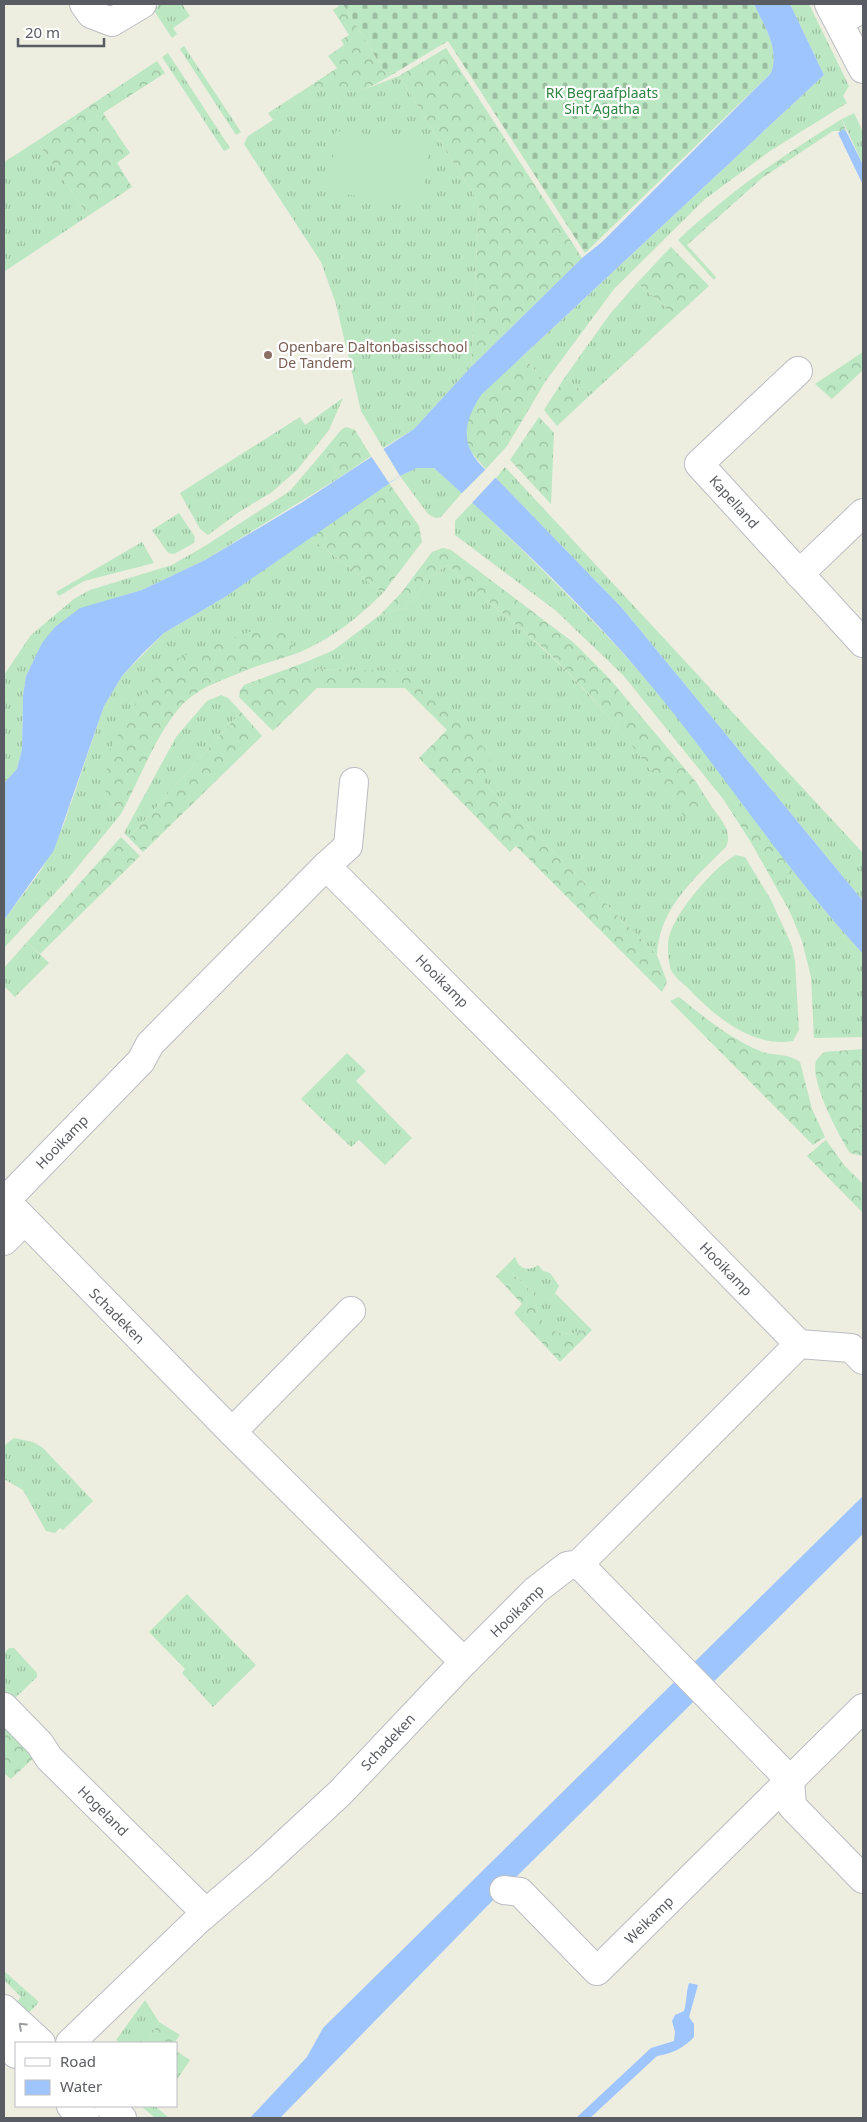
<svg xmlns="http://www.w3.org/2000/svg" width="867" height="2122" font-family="'Noto Sans',sans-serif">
<defs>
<pattern id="grass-tufts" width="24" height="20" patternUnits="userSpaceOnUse" patternTransform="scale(1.25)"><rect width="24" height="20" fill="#bbe7c2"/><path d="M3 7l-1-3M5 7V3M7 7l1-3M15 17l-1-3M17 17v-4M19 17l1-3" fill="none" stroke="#9bbea1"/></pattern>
<pattern id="forest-crowns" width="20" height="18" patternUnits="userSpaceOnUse" patternTransform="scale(1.25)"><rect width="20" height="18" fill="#bbe7c2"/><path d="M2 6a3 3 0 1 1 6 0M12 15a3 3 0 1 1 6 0" fill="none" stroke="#9bbea1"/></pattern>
<pattern id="wetland-marsh" width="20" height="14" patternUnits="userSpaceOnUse" patternTransform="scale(1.25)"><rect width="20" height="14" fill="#bbe7c2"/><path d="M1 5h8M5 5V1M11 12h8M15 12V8" fill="none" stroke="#9bbea1"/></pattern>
<pattern id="cemetery-stones" width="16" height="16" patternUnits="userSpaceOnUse" patternTransform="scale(1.25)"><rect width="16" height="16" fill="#bbe7c2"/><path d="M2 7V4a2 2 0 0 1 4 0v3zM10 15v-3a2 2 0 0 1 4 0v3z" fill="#9bbea1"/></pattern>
</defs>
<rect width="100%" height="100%" fill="#edede0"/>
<g fill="url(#grass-tufts)">
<polygon points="161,4 182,4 190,16 173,28 177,34 172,38 153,9"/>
<polygon points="790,4 809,4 849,86 843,96 847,103 770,151 705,199 614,289 545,382 523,356 824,75"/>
<polygon points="184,46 241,132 236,135 180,49"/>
<polygon points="168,53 230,148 224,151 162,57"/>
<path d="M 399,76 L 479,203 L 471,367 L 414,429 L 383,448 L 361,411 L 336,304 L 321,262 L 244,144 L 248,136 L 273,120 L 268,113 L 310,86 C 354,97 359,91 399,76 Z"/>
<polygon points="854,113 863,132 863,165 842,119"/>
<polygon points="37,141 88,216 5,271 4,162"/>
<polygon points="637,283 676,316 588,397 565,377 610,314"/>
<polygon points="343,398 329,430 297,470 272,492 239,512 208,535 200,529 180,493 300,417 305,425"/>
<polygon points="323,452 342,476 205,560 142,590 116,598 42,643 26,676 23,695 22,749 17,769 4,783 4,675 31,635 74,599 90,590 172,565 205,546 290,491"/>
<polygon points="505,467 863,853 863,901 622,608 496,478"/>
<polygon points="417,468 434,468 462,493 441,517 435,518 428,514 400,476"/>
<path d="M 473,502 C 538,566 604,628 662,698 C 731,782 789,874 863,954 L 863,1037 L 814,1038 L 811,977 L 802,941 L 790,912 L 751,842 L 724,800 L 623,675 L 555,610 L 455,535 L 455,521 Z"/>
<polygon points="179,513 195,537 194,543 174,554 168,553 152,530"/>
<path d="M 309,537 L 383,593 C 355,620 334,637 298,653 L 296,650 L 183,696 L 106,797 L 121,814 L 66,881 L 4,948 L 4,920 L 42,869 L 64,824 L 104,706 L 122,676 L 164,633 L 225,597 Z"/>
<polygon points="142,542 154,563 84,581 59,596 56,592"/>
<path d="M 448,565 C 479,594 511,620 542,648 C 599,699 645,761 689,822 L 712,807 C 721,820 733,831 726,847 C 695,878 659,908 657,955 L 484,783 L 410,672 L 316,669 L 306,662 L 334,650 L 380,615 L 405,608 L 433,575 Z"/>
<polygon points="221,695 228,698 241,712 129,838 124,833 176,737 207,701"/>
<path d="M 736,855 L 745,857 L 771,900 L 792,946 L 795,961 L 799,1030 L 793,1041 C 753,1048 714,1016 688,988 C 683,984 675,977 672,972 C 668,964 667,945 669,937 C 675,913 714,866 736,855 Z"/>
<polygon points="27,942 49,963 15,997 4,986 4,968"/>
<polygon points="347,1053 366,1071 356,1081 412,1138 385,1165 359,1140 351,1147 301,1099"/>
<path d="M 515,1257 C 519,1269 528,1272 538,1265 L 543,1271 L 550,1273 L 559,1286 L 555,1293 L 592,1330 L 589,1333 L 584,1330 C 554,1342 536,1324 534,1294 L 505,1267 Z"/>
<polygon points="14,1438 33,1442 43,1448 93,1501 63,1530 60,1528 55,1533 46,1531 23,1490 4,1479 4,1446"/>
<polygon points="187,1594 256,1665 213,1707 182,1673 185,1669 149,1632"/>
<polygon points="9,1648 14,1648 37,1673 37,1677 14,1699 10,1698 4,1692 4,1654"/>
<polygon points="4,1971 39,2002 26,2016 13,2006 21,1997 4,1980"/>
<polygon points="145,2000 159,2022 147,2043 119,2043 116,2040"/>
<polygon points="141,2106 155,2106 169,2118 155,2118"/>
</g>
<g fill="url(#forest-crowns)">
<path d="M 338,4 L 343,4 L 388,77 C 356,96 346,95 310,86 L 337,68 L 328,56 L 344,45 L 341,40 L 349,35 L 333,10 L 339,6 Z"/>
<polygon points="446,48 582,258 471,367 479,203 399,76"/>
<polygon points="157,61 165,73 103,113 130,153 117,163 132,187 88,216 37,141"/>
<path d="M 842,119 L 846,131 L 833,131 L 762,178 L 687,245 L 716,277 L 714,280 L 678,240 C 728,193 783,155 842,119 Z"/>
<polygon points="671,247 709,286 676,316 637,283"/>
<polygon points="863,352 863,370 832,399 815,384"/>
<path d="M 523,356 L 545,382 L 507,446 L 486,469 C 481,463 472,455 469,448 C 455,408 497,379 523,356 Z"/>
<polygon points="565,377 588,397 557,426 544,410"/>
<polygon points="539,417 554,433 551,504 510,460"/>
<polygon points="346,427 355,430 371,456 342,476 323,452 341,430"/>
<polygon points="389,483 419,526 422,542 383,593 309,537"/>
<path d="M 443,548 L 451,550 L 574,643 L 609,678 L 696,782 L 712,807 L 689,823 C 645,761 599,699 543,648 C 511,620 479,594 448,565 L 433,575 L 405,608 L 380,615 L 402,592 L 432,552 Z"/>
<path d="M 280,626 L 298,653 C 263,665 222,674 192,696 C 162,718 139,781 121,814 L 106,797 L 107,755 L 137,700 L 170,661 L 254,630 Z"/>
<polygon points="306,662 316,669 409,671 491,755 484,783 657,955 667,982 662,992 516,846 510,852 419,758 447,730 405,688 317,688 273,731 239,697 240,691 244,685"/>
<polygon points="241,712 262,736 143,852 129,838"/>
<polygon points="733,793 793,872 776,886 751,842 724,800"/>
<polygon points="121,837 140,856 40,954 27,942"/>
<path d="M 679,997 C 704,1017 729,1038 760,1051 C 775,1057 785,1052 800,1062 L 812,1109 L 825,1137 L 813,1145 L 670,1001 Z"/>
<path d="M 863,1049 L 863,1074 L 860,1074 L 863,1156 L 850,1153 C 839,1136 810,1082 816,1061 C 818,1058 821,1055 824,1052 Z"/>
<polygon points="826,1140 844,1165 863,1184 863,1213 807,1156"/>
<path d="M 505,1267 L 534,1294 C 536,1324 555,1342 584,1330 L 589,1333 L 560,1362 L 514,1313 L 522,1304 L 496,1276 Z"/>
<polygon points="8,1726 37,1755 11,1779 4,1773 4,1731"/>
<polygon points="159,2022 180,2035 174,2043 147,2043"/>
<polygon points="176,2051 190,2060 176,2081"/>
</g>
<polygon fill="url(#wetland-marsh)" points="860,1074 863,1074 863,1141 860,1131"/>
<path fill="url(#cemetery-stones)" d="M 343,4 L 754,4 C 764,26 780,48 771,73 L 585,253 L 448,41 L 388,77 Z"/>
<polygon fill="#bbe7c2" points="336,131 429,140 423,202 329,193"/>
<g fill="#9fc5ff">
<path d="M 754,4 L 790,4 L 824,75 L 482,394 C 458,428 462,454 496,478 L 622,608 L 863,901 L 863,954 C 789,874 730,783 662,699 C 595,615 514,540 434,468 L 417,468 L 400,476 L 225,597 L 164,633 L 143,653 L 122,676 L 104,706 L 54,850 L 4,920 L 4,783 L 17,769 L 22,749 L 23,695 L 26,676 L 42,643 L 55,627 L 80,608 L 142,590 L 205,560 L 301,503 L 414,429 L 471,367 L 582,258 L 602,242 L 771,73 C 780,48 764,26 754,4 Z"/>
<polygon points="843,129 846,131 863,165 863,185 838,133"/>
<polygon points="863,1496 863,1534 498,1895 280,2118 250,2118 307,2057 323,2028"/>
<path d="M 689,1983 L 698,1985 L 689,2017 L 694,2024 L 694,2037 C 684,2048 671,2054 657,2056 L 590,2118 L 576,2118 L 651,2048 L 674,2041 L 675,2032 L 672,2021 L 675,2015 L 684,2011 C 687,2001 686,1992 689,1983 Z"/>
</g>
<g fill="#edede0">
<polygon points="383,448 400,476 389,483 371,456"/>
<polygon points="487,468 497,476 471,504 460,495"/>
</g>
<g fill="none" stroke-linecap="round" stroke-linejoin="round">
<defs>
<g id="minor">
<polyline points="84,4 91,14 112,22 142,4"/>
<polyline points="829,4 863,69"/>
<polyline points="839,22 863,8"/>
<polyline points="798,371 699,464 863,643"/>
<polyline points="799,574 863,513"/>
<polyline points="326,866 348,846 354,782"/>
<polyline points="4,1199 232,1432 464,1662 340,1793 261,1866 198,1920 70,2043"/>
<polyline points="5,1201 141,1061 150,1044 326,866 562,1102 799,1344 579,1564 567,1566 536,1590 464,1662"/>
<polyline points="4,1241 24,1221"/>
<polyline points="799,1344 851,1348 863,1360"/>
<polyline points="232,1432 351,1311"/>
<polyline points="579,1564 790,1780 792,1806 863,1879"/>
<polyline points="4,1707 40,1744 49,1758 206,1913"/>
<polyline points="504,1890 520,1892 597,1971 863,1708"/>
<polyline points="4,2009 41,2043"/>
<polyline points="4,2043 16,2054"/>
<polyline points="71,2106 85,2118"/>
<polyline points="109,2106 122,2118"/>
</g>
</defs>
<use href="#minor" stroke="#bbbdc3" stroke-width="30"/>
<use href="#minor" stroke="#fff" stroke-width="28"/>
</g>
<defs><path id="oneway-chevron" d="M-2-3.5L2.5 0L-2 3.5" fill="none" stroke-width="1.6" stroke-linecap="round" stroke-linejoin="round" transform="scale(1.25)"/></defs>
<use stroke="#9b9da1" href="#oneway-chevron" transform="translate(22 2026) rotate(-137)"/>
<circle fill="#8d6e63" stroke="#fff" stroke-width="2" cx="268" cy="355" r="5"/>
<g text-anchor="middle" stroke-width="4.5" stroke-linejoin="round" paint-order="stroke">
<g font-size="14" fill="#2e8441" stroke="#fff">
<text x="602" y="98">RK Begraafplaats<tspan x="602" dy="16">Sint Agatha</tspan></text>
</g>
<g font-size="14" fill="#785e54" stroke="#fff" text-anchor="start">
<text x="278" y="352">Openbare Daltonbasisschool<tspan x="278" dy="16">De Tandem</tspan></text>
</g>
<g font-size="14" fill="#595c63" stroke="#fff">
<text transform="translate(734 502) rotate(48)" y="5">Kapelland</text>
<text transform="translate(442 981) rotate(45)" y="5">Hooikamp</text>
<text transform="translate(62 1142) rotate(-46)" y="5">Hooikamp</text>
<text transform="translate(726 1269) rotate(46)" y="5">Hooikamp</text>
<text transform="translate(117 1316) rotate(45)" y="5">Schadeken</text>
<text transform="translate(517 1611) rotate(-44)" y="5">Hooikamp</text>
<text transform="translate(388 1742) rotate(-47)" y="5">Schadeken</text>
<text transform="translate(103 1811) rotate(45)" y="5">Hogeland</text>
<text transform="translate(649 1920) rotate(-44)" y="5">Weikamp</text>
</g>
</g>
<rect width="867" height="2122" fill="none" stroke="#595c63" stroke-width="10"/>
<rect x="15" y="2042" width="162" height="65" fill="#ffffff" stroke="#bdbec1"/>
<rect x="25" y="2058" width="25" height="8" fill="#ffffff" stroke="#bdbec1"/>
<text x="60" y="2067" font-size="15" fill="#595c63">Road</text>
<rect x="25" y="2080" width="25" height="15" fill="#9fc5ff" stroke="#bdbec1"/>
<text x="60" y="2092" font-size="15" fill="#595c63">Water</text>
<path d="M18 38v8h86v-8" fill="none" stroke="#595c63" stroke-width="2.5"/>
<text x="25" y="38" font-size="15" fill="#595c63" stroke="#ffffff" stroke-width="4" paint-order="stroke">20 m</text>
</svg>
